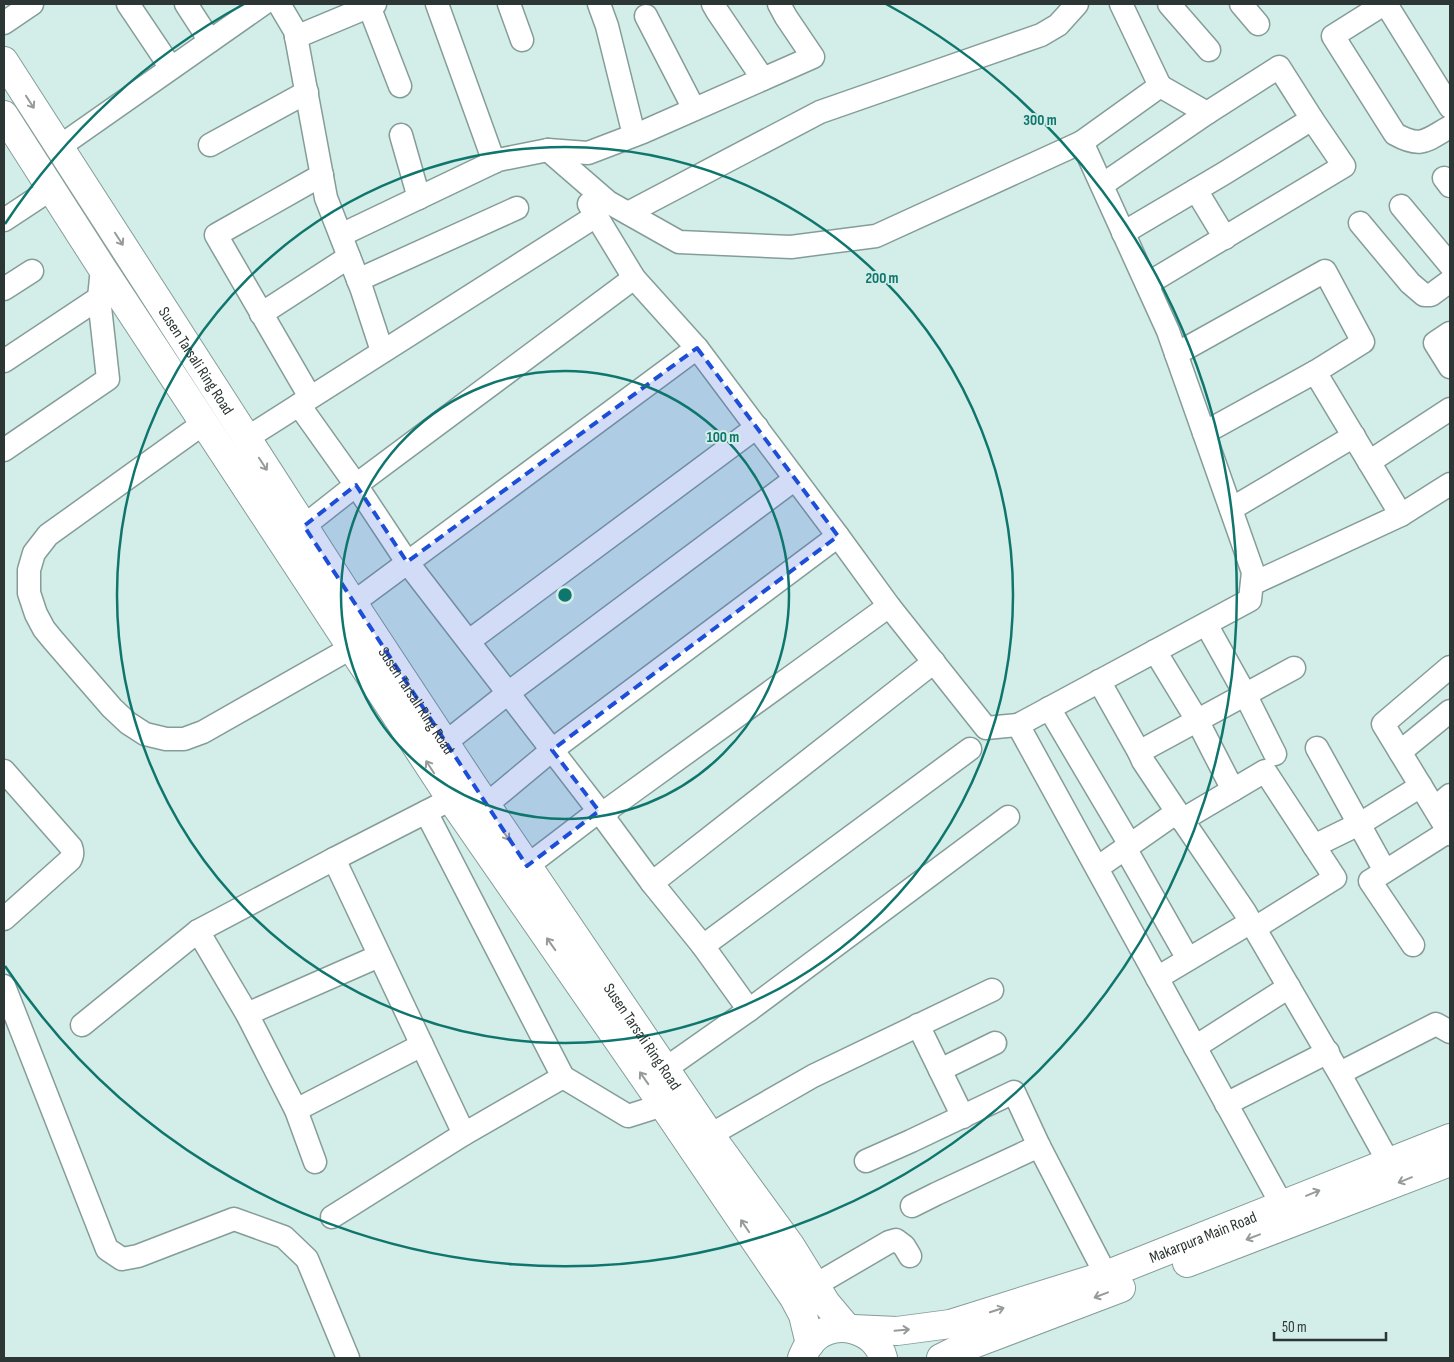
<svg xmlns="http://www.w3.org/2000/svg" width="1454" height="1362" font-family="'Sofia Sans Condensed',sans-serif">
<rect width="100%" height="100%" fill="#d3ede8"/>
<g fill="none" stroke-linecap="round" stroke-linejoin="round">
<defs>
<g id="minor">
<polyline points="128,4 171,68"/>
<polyline points="186,4 210,41"/>
<polyline points="279,4 295,31 326,198 362,290 382,351"/>
<polyline points="437,4 494,162"/>
<polyline points="509,4 522,40"/>
<polyline points="599,4 607,26 634,135"/>
<polyline points="713,4 717,11 763,79"/>
<polyline points="1121,4 1160,86 1082,142 1168,331 1253,572 1250,600 1018,725 1282,1205"/>
<polyline points="1169,4 1209,50"/>
<polyline points="1241,4 1258,24"/>
<path d="M 1384,4 L 1333,36 L 1395,134 C 1422,149 1426,140 1450,127"/>
<polyline points="1386,4 1450,107"/>
<polyline points="369,6 400,86"/>
<polyline points="646,16 694,109"/>
<polyline points="4,23 32,4"/>
<polyline points="296,37 375,4"/>
<polyline points="401,135 419,198"/>
<polyline points="210,145 307,92"/>
<polyline points="59,147 263,4"/>
<polyline points="548,150 608,202 679,242 791,247 876,236 1082,142"/>
<polyline points="1444,178 1450,186"/>
<polyline points="1102,185 1207,113"/>
<polyline points="1196,190 1225,238"/>
<polyline points="589,204 634,278 697,348"/>
<polyline points="1401,206 1450,265"/>
<polyline points="628,213 820,112 1041,35 1058,25 1077,4"/>
<polyline points="4,220 51,189"/>
<polyline points="1360,223 1410,283 1424,295 1431,295 1450,281"/>
<polyline points="1123,233 1223,174 1312,119"/>
<polyline points="341,235 498,160 548,150 588,153 643,132 813,57 786,17 779,4"/>
<polyline points="358,280 517,208"/>
<polyline points="1147,284 1344,166 1312,119 1279,67 1207,113 1160,86"/>
<polyline points="4,289 32,271"/>
<polyline points="261,314 349,257"/>
<polyline points="1450,333 1435,343 1450,367"/>
<polyline points="1176,354 1325,271 1363,342 1315,372"/>
<polyline points="4,361 99,298"/>
<polyline points="310,397 216,235 322,175"/>
<polyline points="299,405 356,485 407,562 599,811 527,866"/>
<polyline points="204,423 48,535 34,553 29,570 29,593 36,614 44,629 53,640 112,708 128,723 145,734 166,739 184,739 203,732 365,640"/>
<polyline points="1204,433 1315,372 1401,515 1252,584"/>
<polyline points="247,438 596,216"/>
<polyline points="4,450 108,379 99,298 102,268"/>
<polyline points="1369,462 1450,409"/>
<polyline points="1231,509 1354,436"/>
<polyline points="1401,515 1450,484"/>
<polyline points="304,526 356,485 634,278"/>
<polyline points="353,603 697,348 838,536 889,606 986,728 1018,725"/>
<polyline points="1206,624 1245,694 1275,754"/>
<polyline points="469,641 757,427"/>
<polyline points="1155,651 1197,720 1233,790"/>
<polyline points="1450,667 1383,724 1450,834"/>
<polyline points="1294,668 1139,752 1143,761 1177,812 1245,912 1342,1078 1389,1163"/>
<polyline points="1099,681 1139,752"/>
<polyline points="1049,708 1130,845"/>
<polyline points="445,743 508,693 795,479"/>
<polyline points="1317,748 1385,871"/>
<polyline points="1400,752 1450,711"/>
<path d="M 4,771 L 71,847 C 73,852 73,855 70,860 L 4,919"/>
<polyline points="465,792 334,859 464,1134 563,1077 628,1116 663,1105"/>
<polyline points="486,805 552,750 838,536"/>
<polyline points="1435,808 1450,795"/>
<polyline points="426,812 563,1077"/>
<polyline points="1182,820 1265,771 1335,878 1255,928"/>
<polyline points="1314,846 1363,822 1421,786"/>
<polyline points="1125,848 1188,959"/>
<polyline points="1097,868 1177,812"/>
<polyline points="652,883 934,662"/>
<polyline points="198,931 247,1014 296,1110 315,1162"/>
<polyline points="1413,945 1370,881 1449,831"/>
<polyline points="703,946 970,749"/>
<polyline points="1157,978 1251,922"/>
<polyline points="4,986 107,1249 122,1259 138,1256 234,1219 284,1237 307,1259 348,1358"/>
<polyline points="749,1010 703,946 652,883 599,811 606,815 610,808 889,606"/>
<polyline points="247,1014 379,956"/>
<polyline points="82,1025 198,931 334,859"/>
<polyline points="918,1025 963,1117"/>
<polyline points="1195,1047 1289,987"/>
<polyline points="665,1069 749,1010 1008,817"/>
<polyline points="940,1070 995,1043"/>
<polyline points="1340,1073 1436,1024 1450,1032"/>
<polyline points="1226,1104 1328,1052"/>
<polyline points="296,1110 422,1045"/>
<polyline points="710,1135 813,1076 992,990"/>
<polyline points="866,1161 911,1141 1014,1092 1039,1146 1106,1275"/>
<polyline points="912,1206 936,1194 1039,1146"/>
<polyline points="332,1217 464,1134"/>
<polyline points="800,1294 889,1242 896,1240 904,1246 910,1256"/>
</g>
<g id="major">
<path id="s1" d="M 4,61 L 353,603 L 474,787 L 710,1135 L 790,1245 L 826,1303 L 847,1328"/>
<polyline points="4,115 102,268 451,799 663,1105 794,1298 803,1315 810,1344"/>
</g>
<g id="highway">
<polyline points="1187,1263 1450,1162"/>
<path id="s2" d="M 853,1329 L 897,1331 L 950,1324 L 1106,1275 L 1450,1138"/>
<path d="M 802,1358 C 805,1351 808,1344 814,1339 C 835,1318 876,1329 883,1358"/>
<polyline points="941,1358 955,1351 1121,1288"/>
</g>
</defs>
<use href="#minor" stroke="#859d99" stroke-width="25"/>
<use href="#major" stroke="#859d99" stroke-width="30"/>
<use href="#highway" stroke="#859d99" stroke-width="30"/>
<use href="#minor" stroke="#fff" stroke-width="22"/>
<use href="#major" stroke="#fff" stroke-width="28"/>
<use href="#highway" stroke="#fff" stroke-width="28"/>
</g>
<defs><path id="oneway-shaft" d="M-6 0H5M1.5-3L5.5 0L1.5 3" fill="none" stroke-width="1.6" stroke-linecap="round" stroke-linejoin="round" transform="scale(1.25)"/></defs>
<g stroke="#969a9a">
<use href="#oneway-shaft" transform="translate(30 102) rotate(57)"/>
<use href="#oneway-shaft" transform="translate(119 239) rotate(57)"/>
<use href="#oneway-shaft" transform="translate(263 464) rotate(57)"/>
<use href="#oneway-shaft" transform="translate(430 767) rotate(-123)"/>
<use href="#oneway-shaft" transform="translate(505 834) rotate(56)"/>
<use href="#oneway-shaft" transform="translate(551 944) rotate(-125)"/>
<use href="#oneway-shaft" transform="translate(644 1078) rotate(-125)"/>
<use href="#oneway-shaft" transform="translate(1405 1180) rotate(158)"/>
<use href="#oneway-shaft" transform="translate(1313 1193) rotate(-22)"/>
<use href="#oneway-shaft" transform="translate(745 1226) rotate(-124)"/>
<use href="#oneway-shaft" transform="translate(1253 1237) rotate(159)"/>
<use href="#oneway-shaft" transform="translate(1101 1295) rotate(159)"/>
<use href="#oneway-shaft" transform="translate(997 1310) rotate(-18)"/>
<use href="#oneway-shaft" transform="translate(902 1330) rotate(-5)"/>
</g>
<path fill="#1d4ed8" fill-opacity="0.2" stroke="#1d4ed8" stroke-width="4" stroke-dasharray="10 6" stroke-linejoin="round" d="M 697,348 L 838,536 L 552,750 L 599,811 L 527,866 L 304,526 L 356,485 L 407,562 Z"/>
<g fill="none" stroke="#0f766e" stroke-width="2.5">
<circle cx="565" cy="595" r="224"/>
<circle cx="565" cy="595" r="448"/>
<path d="M5 224A672 672 0 0 1 244 4M886 4A672 672 0 1 1 5 966"/>
</g>
<g text-anchor="middle" stroke-width="4" stroke-linejoin="round" paint-order="stroke">
<g font-size="16" fill="#2c3634" stroke="#d3ede8">
<text dy="6" stroke="none"><textPath href="#s1" startOffset="356">Susen Tarsali Ring Road</textPath></text>
<text dy="6" stroke="none"><textPath href="#s1" startOffset="761">Susen Tarsali Ring Road</textPath></text>
<text dy="6" stroke="none"><textPath href="#s1" startOffset="1166">Susen Tarsali Ring Road</textPath></text>
<text dy="6" stroke="none"><textPath href="#s2" startOffset="365">Makarpura Main Road</textPath></text>
</g>
</g>
<circle cx="565" cy="595" r="8" fill="#0f766e" stroke="#d3ede8" stroke-width="2.5"/>
<g font-size="15" text-anchor="middle" font-weight="bold" fill="#0f766e" stroke="#d3ede8" stroke-width="4" stroke-linejoin="round" paint-order="stroke">
<text x="1040" y="125">300 m</text>
<text x="882" y="283">200 m</text>
<text x="723" y="442">100 m</text>
</g>
<rect width="1454" height="1362" fill="none" stroke="#2c3634" stroke-width="10"/>
<path d="M1274 1332v8h112v-8" fill="none" stroke="#2c3634" stroke-width="2.5"/>
<text x="1282" y="1332" font-size="15" fill="#2c3634" stroke="#d3ede8" stroke-width="4" paint-order="stroke">50 m</text>
</svg>
